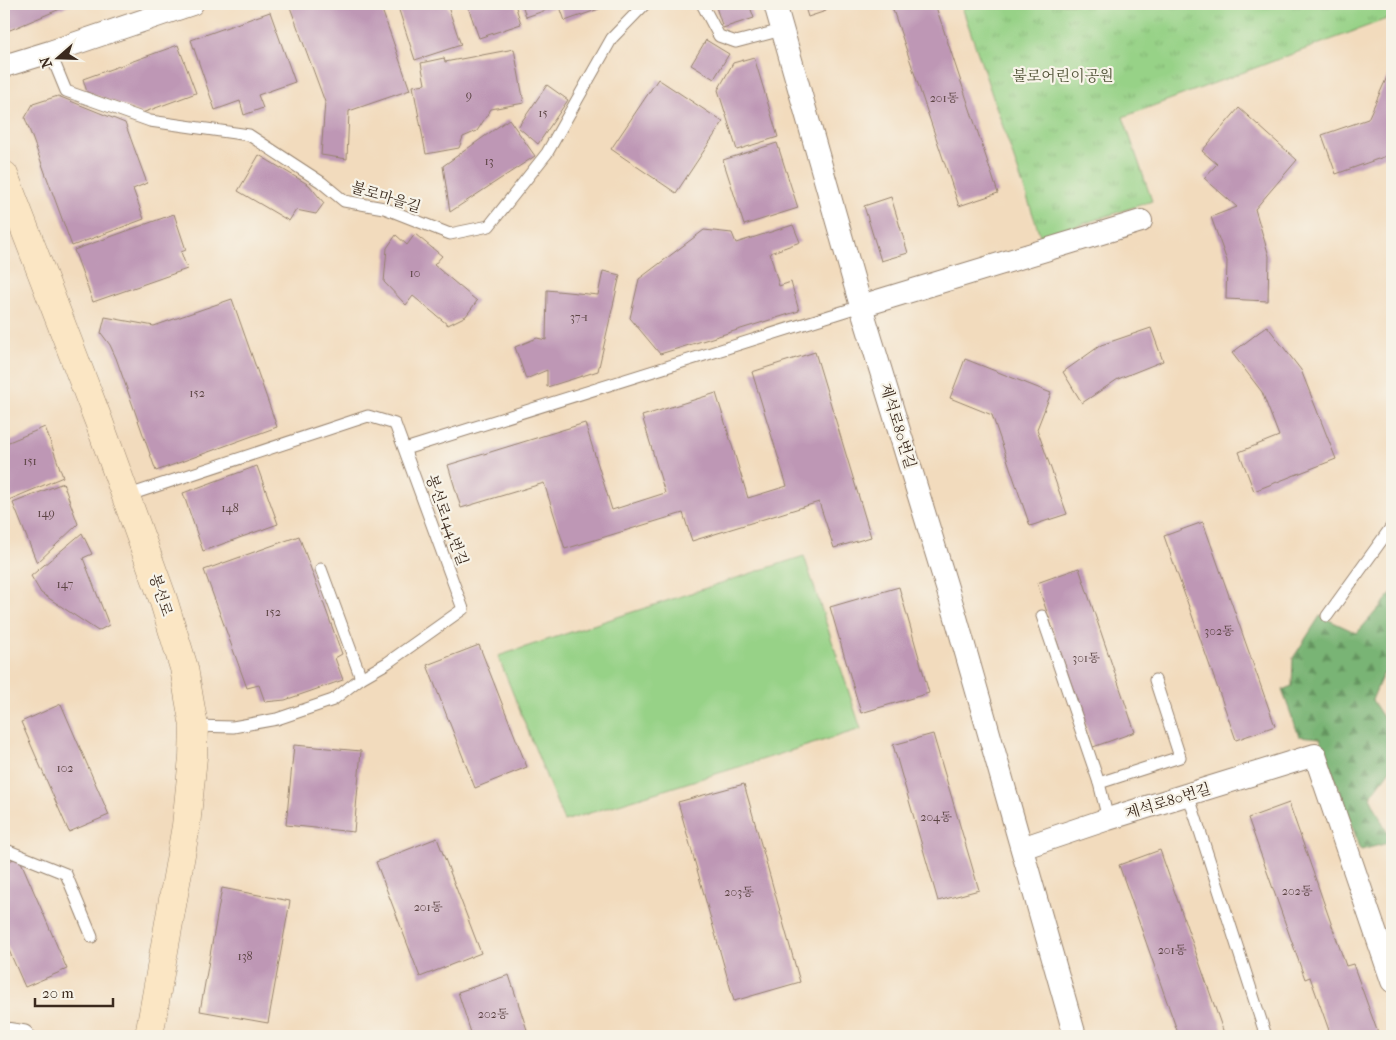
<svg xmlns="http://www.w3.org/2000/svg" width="1396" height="1040" font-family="'IM FELL French Canon','Noto Serif KR',serif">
<defs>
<pattern id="forest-firs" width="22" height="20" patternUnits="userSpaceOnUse" patternTransform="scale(1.25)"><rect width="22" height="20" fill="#79b474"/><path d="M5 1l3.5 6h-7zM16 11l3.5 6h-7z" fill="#64935f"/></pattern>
<pattern id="park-tufts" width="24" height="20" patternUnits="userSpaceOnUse" patternTransform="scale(1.25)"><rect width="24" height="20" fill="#97d287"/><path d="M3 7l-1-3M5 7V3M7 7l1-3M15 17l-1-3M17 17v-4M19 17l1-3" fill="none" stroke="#83b474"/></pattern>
</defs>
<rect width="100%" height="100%" fill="#f7f3e8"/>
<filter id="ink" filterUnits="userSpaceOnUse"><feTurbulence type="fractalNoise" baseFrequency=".02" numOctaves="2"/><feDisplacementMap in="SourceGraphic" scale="10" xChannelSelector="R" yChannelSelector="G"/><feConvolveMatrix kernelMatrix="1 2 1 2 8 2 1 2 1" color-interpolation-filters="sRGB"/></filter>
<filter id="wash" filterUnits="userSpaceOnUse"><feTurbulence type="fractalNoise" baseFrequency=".0096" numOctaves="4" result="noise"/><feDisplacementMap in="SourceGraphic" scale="20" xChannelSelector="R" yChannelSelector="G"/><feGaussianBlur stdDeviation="1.12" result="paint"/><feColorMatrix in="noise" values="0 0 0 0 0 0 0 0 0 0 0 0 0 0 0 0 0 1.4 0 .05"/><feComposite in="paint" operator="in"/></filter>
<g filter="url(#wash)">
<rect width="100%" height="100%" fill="#f2dbbd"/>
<polygon fill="#97d287" stroke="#697e52" points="804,556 861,729 564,821 498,656"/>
<polygon fill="url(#forest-firs)" stroke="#5a6f49" points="1392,593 1392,675 1383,674 1372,700 1392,731 1392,767 1370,797 1392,842 1361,850 1320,738 1299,736 1282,690 1292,686 1293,658 1320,616 1357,633"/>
<polygon fill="url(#park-tufts)" stroke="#697e52" points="961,4 1392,4 1392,17 1123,117 1152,201 1041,238"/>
<g id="blocks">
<g fill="#be97b5">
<polygon points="4,4 72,4 10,30 4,28"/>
<polygon points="298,4 380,4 410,90 349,111 347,159 321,155 325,102 290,7"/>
<polygon points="397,4 447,4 461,45 415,60"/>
<polygon points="467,4 515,4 521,24 479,38"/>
<polygon points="522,4 554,4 555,7 526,17"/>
<polygon points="559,4 613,4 565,21"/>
<polygon points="715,4 749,4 754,18 723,28"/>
<polygon points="804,4 824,4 826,11 808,17"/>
<polygon points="891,4 935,4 998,193 959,206"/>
<polygon points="270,12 295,82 258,95 263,108 244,115 240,101 215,110 191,40"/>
<polygon points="706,40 729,54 714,79 691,65"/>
<polygon points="178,45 196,93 142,113 87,92 83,79"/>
<polygon points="514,49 524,103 491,109 477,131 463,137 459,148 426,154 413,86 425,84 421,63 444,58 445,62"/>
<polygon points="754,57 778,137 737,150 718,90 733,63"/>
<polygon points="1392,66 1392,154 1336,174 1322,135 1368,119"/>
<polygon points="658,79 723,122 676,193 611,149"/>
<polygon points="547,85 568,100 538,144 518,127"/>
<polygon points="58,96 125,123 147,183 133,189 144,219 72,246 25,118 33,104"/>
<polygon points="1239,108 1297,160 1255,209 1269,256 1268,301 1226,299 1227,261 1211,217 1237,207 1204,178 1217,164 1202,151"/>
<polygon points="509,119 535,156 450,212 443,166"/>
<polygon points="777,143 798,208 744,225 723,160"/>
<polygon points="259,155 309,185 324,203 316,214 296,210 289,221 238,191"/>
<polygon points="891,197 908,253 881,261 864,206"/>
<polygon points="174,214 186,250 181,252 187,269 93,302 74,250"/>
<polygon points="793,225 800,242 770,253 779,286 791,282 799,311 660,354 630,318 639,279 704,230 732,233 736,243"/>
<polygon points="415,234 442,256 434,265 477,301 466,316 448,325 413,296 406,305 384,282 387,248 396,235 407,245"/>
<polygon points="603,271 620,275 598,371 547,387 547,370 526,379 515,347 537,338 546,340 547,290 598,295"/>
<polygon points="232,299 277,427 156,471 116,358 110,345 101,333 105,317 154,326"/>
<polygon points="1267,326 1301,370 1336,459 1254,491 1239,452 1279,436 1262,392 1232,353"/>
<polygon points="1151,328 1163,361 1118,379 1082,403 1063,372 1101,345"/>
<polygon points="815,352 871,537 834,548 819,502 692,541 683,513 565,549 544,483 461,508 448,465 585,423 612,510 665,493 642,416 716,393 748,498 787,486 752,372"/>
<polygon points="965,359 1051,393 1037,429 1067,514 1030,526 992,415 950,398"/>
<polygon points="45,427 63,477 4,502 4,444"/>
<polygon points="257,466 278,524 203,551 183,493"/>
<polygon points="63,483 78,524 37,563 13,503"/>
<polygon points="1203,522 1275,726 1236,740 1164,536"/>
<polygon points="82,533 92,554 83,558 109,625 98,631 41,593 31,576"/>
<polygon points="299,536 342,654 335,658 343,680 285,700 265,702 259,685 247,688 204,570"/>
<polygon points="1079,568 1135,732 1093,747 1037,583"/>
<polygon points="899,587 929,693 861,713 830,607"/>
<polygon points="479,645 527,767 475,788 427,665"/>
<polygon points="61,704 109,815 69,832 21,722"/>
<polygon points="933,734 979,890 938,901 893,745"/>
<polygon points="294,745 361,751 354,832 286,825"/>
<polygon points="744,784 800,982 734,1001 678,802"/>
<polygon points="1289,803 1346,966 1353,964 1379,1036 1331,1036 1310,977 1305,979 1248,818"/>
<polygon points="437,838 481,953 420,977 376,862"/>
<polygon points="1160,850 1225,1036 1179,1036 1119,865"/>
<polygon points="19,857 67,969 25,987 4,939 4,863"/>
<polygon points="222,888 290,901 268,1023 200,1011"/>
<polygon points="509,975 529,1036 472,1036 458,992"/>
</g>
</g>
</g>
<g filter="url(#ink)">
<use href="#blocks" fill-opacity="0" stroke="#96826e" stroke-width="1"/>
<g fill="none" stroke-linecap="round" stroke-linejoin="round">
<defs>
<g id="lane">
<polyline points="702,4 719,36 736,42 782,30"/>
<polyline points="50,52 66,91 150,121 249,135 321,182 344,201 384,208 450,234 489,226 547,153 612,38 645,4"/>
<polyline points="405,449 861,306"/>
<polyline points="126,496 368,416 395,424 463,609 387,663 361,678 333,700 277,719 233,727 194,726"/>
<polyline points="321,569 361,678"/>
<polyline points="1042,616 1099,783"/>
<polyline points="1327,616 1392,526"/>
<polyline points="1188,794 1266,1036"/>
<polyline points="1108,819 1099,783 1180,757 1155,680"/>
<polyline points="4,849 66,874 92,937"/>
</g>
<g id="street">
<polyline points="775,4 861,306 955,614 1075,1036"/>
<polyline points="4,66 50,52 192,4"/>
<polyline points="861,306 1141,221"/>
<polyline points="1022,848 1108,819 1315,755 1392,981"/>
<polyline points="4,1033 23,1036"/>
</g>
<polyline id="secondary" points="4,175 99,422 163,599 184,668 189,698 194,726 193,757 186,826 149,1036"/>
</defs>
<use href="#lane" stroke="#96826e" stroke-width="13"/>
<use href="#street" stroke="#96826e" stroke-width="24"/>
<use href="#secondary" stroke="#96826e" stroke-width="29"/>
<use href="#lane" stroke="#fff" stroke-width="11"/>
<use href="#street" stroke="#fff" stroke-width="22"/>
<use href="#secondary" stroke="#fbe6c4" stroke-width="28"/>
</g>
</g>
<g text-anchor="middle" stroke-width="4.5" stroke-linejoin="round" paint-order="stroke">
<g font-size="12" fill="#5c4544">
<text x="469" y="99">9</text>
<text x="944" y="102">201동</text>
<text x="543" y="117">15</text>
<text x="489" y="165">13</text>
<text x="415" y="277">10</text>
<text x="579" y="321">37-1</text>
<text x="197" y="397">152</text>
<text x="30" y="465">151</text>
<text x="230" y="512">148</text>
<text x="46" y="517">149</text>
<text x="65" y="588">147</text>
<text x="273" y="616">152</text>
<text x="1219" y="635">302동</text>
<text x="1086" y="662">301동</text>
<text x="65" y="772">102</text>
<text x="936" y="821">204동</text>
<text x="1297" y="895">202동</text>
<text x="739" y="896">203동</text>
<text x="428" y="911">201동</text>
<text x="1172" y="954">201동</text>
<text x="245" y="960">138</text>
<text x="493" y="1018">202동</text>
</g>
<g font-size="15" fill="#525438" stroke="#f7f3e8">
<text x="1063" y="81">불로어린이공원</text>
</g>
<g font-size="15" fill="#3b2a1e" stroke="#f7f3e8">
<text transform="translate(386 197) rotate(17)" y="5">불로마을길</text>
<text transform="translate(898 426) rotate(73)" y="5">제석로80번길</text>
<text transform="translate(447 520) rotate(70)" y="5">봉선로144번길</text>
<text transform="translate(161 595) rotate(72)" y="5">봉선로</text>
<text transform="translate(1168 801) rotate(-17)" y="5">제석로80번길</text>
</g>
</g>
<rect width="1396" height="1040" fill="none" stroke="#f7f3e8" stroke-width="20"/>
<g transform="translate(58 58) rotate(250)" stroke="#f7f3e8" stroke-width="4" paint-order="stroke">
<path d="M0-4L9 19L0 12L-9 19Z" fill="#3b2a1e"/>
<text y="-8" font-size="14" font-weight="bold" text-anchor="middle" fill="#3b2a1e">N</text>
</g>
<path d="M35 998v8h78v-8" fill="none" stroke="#3b2a1e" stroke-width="2.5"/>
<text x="42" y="998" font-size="15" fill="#3b2a1e" stroke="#f7f3e8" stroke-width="4" paint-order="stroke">20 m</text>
</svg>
